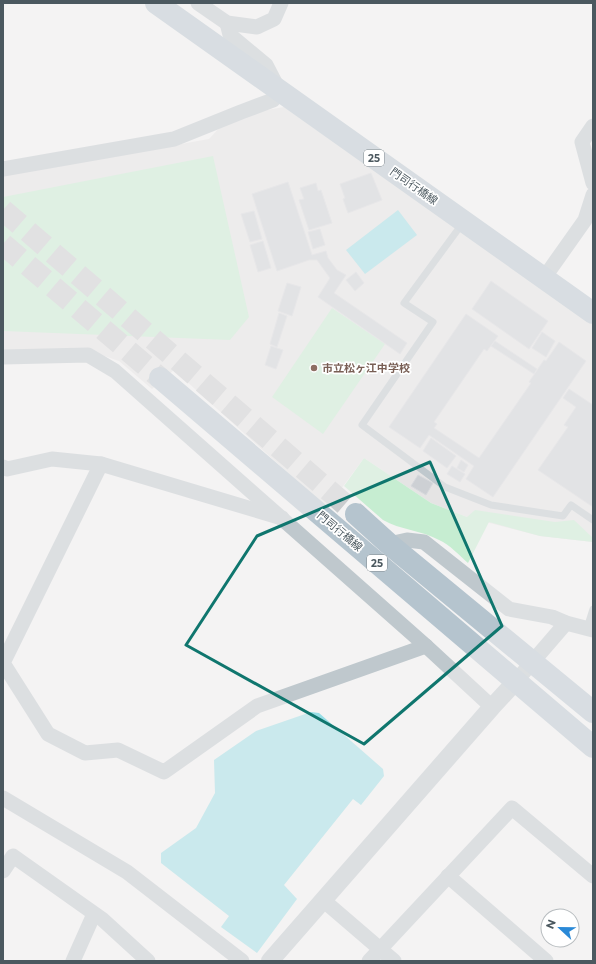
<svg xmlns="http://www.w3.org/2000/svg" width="596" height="964" font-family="Montserrat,'Noto Sans JP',sans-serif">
<rect width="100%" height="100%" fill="#f4f3f3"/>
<polygon fill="#e5e4e4" points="284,107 593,325 593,542 540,536 467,517 431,503 364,458 327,508 174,370 152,389 119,361 87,350 3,352 3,176 209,139 223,124 261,111"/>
<g fill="#c6edd1">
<polygon points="213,156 249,317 230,340 3,331 3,197"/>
<polygon points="332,308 385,344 323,434 272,397"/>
<path d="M 364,458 L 431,503 L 467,517 L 475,510 L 555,522 L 574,520 L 593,538 L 593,542 L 540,536 L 489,522 L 468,563 C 459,555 450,545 439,540 C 421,530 400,530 383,520 L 344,486 Z"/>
</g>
<g fill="#97dee6">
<polygon points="398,210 417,235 365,274 346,250"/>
<polygon points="311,712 319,713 383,769 384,776 361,805 353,799 284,885 297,899 257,953 221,927 229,916 161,863 161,853 196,828 215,793 214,760 256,731"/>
</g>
<g fill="#cdd0d4" stroke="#d7d9dd">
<polygon points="371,173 382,200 348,213 343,199 345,198 340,184"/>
<polygon points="288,182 312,255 326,251 328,258 337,270 346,275 334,293 407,343 400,354 318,297 330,278 317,260 309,260 277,271 252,194"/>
<polygon points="316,183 318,191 321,190 332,223 309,230 299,200 304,199 300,188"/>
<polygon points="254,211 262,239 250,242 241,214"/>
<polygon points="320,229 325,245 313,249 308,232"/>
<polygon points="263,241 271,268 258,272 250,245"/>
<polygon points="356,272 364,283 355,291 346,280"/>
<polygon points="491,281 548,321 529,349 472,309"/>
<polygon points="287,283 301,287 292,316 278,311"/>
<polygon points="279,313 287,316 277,347 270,344"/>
<polygon points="466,314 498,336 487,351 484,349 434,422 437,424 434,428 479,458 531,383 529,382 544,360 546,361 559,342 586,361 493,497 466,479 474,466 429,435 420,448 389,427"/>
<polygon points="542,332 555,341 546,357 532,348"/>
<polygon points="495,341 537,369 534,374 491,346"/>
<polygon points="271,346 283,350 276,369 265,365"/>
<polygon points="569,389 593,405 593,507 538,470 568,427 564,425 576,407 563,398"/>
<polygon points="431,438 456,456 447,468 423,451"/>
<polygon points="461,460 468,465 464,472 457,468"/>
<polygon points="452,466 465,474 460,482 447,474"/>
<polygon points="418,475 433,483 426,495 411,486"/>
</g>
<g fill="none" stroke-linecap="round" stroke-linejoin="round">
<g stroke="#caccce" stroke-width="22" stroke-dasharray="22 11" stroke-linecap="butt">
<polyline points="3,210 356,514"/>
<polyline points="3,244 160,378"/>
</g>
<g stroke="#bfc8cd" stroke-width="7">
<polyline points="462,224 404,303 433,322 362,425 445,487 491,505 563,516 571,505 593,520"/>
<polyline points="587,628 593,609"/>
</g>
<g stroke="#bfc8cd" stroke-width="15">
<polyline points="198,3 227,23 257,27 274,19 281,3"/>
<polyline points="593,126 582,142 593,183"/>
<polyline points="3,169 174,139 241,112 273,100 280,92 266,65 230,35 227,23"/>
<polyline points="544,278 585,220 593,195"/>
<polyline points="3,357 88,355 115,371 426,646 492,707"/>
<polyline points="3,467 7,469 52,459 101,464"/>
<polyline points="282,518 101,464 3,663 48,734 85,753 118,750 164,772 257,706 426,646"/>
<polyline points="389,544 407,540 424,542 509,609 552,617 566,623 593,630"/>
<polyline points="516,681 566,623"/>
<polyline points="3,798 127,872 242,961"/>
<polyline points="3,871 13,856 102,919 148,961"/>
<polyline points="448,876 546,961"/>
<polyline points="323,900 394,961"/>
<polyline points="73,961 94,914"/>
<polyline points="369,961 512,808 593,876"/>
</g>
<polyline stroke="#bfc8cd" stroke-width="18" points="270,961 492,707 516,681"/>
<g stroke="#b5c4ce" stroke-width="22">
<polyline points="156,3 593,313"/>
<polyline points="160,378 593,747"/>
<polyline points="356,514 389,544 593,712"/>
</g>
</g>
<path d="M0 0H596V964H0ZM 430,462 L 502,626 L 364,744 L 186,645 L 257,536 Z" fill="#f4f3f3" fill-opacity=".55" fill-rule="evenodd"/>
<path fill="none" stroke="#0f766e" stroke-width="3" stroke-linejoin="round" d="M 430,462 L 502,626 L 364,744 L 186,645 L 257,536 Z"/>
<circle fill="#8d6e63" stroke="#fff" stroke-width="1.5" cx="314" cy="368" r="4"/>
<g text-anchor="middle" stroke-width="3.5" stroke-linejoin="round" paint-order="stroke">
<g fill="#fff" stroke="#818a8f" stroke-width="1">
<rect x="364" y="150" width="20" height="16" rx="3"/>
<rect x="367" y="555" width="20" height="16" rx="3"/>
</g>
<g font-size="10" font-weight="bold" fill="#4b585f">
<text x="374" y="162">25</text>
<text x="377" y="567">25</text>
</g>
<g font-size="11" fill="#4b585f" stroke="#fff">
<text transform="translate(414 186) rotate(35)" y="4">門司行橋線</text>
<text transform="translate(340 531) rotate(40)" y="4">門司行橋線</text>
</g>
<g font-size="11" font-weight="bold" fill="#785e54" stroke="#fff" text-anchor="start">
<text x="322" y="372">市立松ヶ江中学校</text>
</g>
</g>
<rect width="596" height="964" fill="none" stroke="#4b585f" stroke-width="8"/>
<g transform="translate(560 928) rotate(292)"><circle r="19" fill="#ffffff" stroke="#b7bcbf"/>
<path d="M0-3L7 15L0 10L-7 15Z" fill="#2a89d7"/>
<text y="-6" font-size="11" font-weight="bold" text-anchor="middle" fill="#4b585f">N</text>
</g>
</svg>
